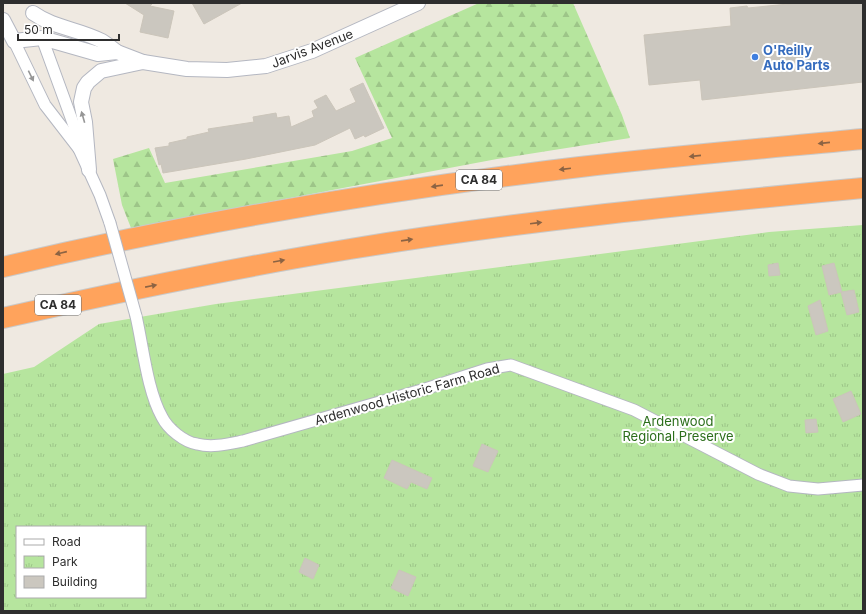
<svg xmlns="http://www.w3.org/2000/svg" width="866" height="614" font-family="Inter,sans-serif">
<defs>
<pattern id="forest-firs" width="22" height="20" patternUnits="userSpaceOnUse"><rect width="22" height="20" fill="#b6e59e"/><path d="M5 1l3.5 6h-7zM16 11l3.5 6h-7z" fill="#9dc588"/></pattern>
<pattern id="park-tufts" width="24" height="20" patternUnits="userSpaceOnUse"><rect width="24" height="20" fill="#b6e59e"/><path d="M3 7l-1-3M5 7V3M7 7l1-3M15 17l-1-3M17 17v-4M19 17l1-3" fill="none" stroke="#9dc588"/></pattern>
</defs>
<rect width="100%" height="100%" fill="#efe9e1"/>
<polygon fill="url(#forest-firs)" points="479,3 573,3 622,115 630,138 497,159 131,228 122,205 113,159 149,148 165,183 352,151 392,138 355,58"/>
<path fill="url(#park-tufts)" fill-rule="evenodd" d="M 863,225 L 863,611 L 3,611 L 3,374 L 34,367 L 99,324 L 216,304 L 769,232 ZM 17,527 L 145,527 L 145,597 L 17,597 Z"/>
<g fill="#cbc7bf" stroke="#cbc5ba">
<polygon points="125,3 153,3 150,6 174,11 168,38 140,32 144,15"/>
<polygon points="192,3 242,3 204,24"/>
<polygon points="798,3 863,3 863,82 702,100 700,80 649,85 644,35 731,26 730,8 747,6 748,8"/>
<polygon points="363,83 384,128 365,137 364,135 355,139 350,128 315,145 246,159 163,173 161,164 159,165 155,148 169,146 169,143 187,139 187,137 209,132 208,129 254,122 253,117 276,113 277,118 289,116 291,127 314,117 312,111 318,108 314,101 326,95 336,111 356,102 350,89"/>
<polygon points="778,263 780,275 769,276 768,265"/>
<polygon points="834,263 842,292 829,295 822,266"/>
<polygon points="854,290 859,312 847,315 841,292"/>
<polygon points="820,300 828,331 816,335 808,306"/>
<polygon points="851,391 861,414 843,422 833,399"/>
<polygon points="816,419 818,432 806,433 805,420"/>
<polygon points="482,444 498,451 488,472 473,466"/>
<polygon points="392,460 432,478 427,489 411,482 407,489 384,478"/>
<polygon points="305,558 319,565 313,579 299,572"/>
<polygon points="399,570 416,577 408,596 391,588"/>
</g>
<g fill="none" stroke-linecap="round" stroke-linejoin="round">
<defs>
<g id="minor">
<polyline points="42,38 77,134 79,149 100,195 110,223"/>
<polyline points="14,41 45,105 79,149"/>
<path d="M 136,316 C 143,346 147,390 162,417 C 168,429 184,442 197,444 C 212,448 228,444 243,441 L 425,389 L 487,369 L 511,365 L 634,410 L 758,474 L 789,486 L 818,489 L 863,485"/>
</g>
<g id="tertiary">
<path d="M 33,13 C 54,28 79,29 102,41 C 107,44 112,48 117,52"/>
<polyline points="3,20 14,41 42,38 98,54 117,52 143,62 187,69 227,70 266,66 312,51 418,3"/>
<polyline points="89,170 85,122 81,102 84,88 88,82 101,71 143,62"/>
</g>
<g id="motorway">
<path d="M 3,267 C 193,222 386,190 580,167 C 674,156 769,148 863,139"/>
<path d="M 3,318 C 118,292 234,268 350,249 C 520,221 692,204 863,188"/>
</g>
</defs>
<use href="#minor" stroke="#b4b7c1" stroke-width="13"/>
<use href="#tertiary" stroke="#b4b7c1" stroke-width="16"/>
<use href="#motorway" stroke="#c9c9c9" stroke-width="22"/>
<use href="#minor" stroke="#fff" stroke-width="11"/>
<use href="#tertiary" stroke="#fff" stroke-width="14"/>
<use href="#motorway" stroke="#ffa35c" stroke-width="20"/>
<defs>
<polyline id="minor-bridge" points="110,223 136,316"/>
</defs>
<use href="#minor-bridge" stroke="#b4b7c1" stroke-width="13" stroke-linecap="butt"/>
<use href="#minor-bridge" stroke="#fff" stroke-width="11"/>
</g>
<defs><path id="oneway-solid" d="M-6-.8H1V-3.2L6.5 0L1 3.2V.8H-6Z"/></defs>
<g fill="#969696">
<use href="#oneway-solid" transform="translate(31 76) rotate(64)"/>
<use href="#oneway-solid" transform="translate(83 117) rotate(-106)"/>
</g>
<g fill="#8c6343">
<use href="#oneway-solid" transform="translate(824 143) rotate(174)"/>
<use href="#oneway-solid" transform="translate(695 156) rotate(174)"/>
<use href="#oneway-solid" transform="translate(565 169) rotate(173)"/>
<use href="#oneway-solid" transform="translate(437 186) rotate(172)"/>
<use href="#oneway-solid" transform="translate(536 223) rotate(-7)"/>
<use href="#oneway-solid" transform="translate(407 240) rotate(-8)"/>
<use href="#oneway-solid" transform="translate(61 253) rotate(167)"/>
<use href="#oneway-solid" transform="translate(279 261) rotate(-10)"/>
<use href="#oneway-solid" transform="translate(151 286) rotate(-11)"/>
</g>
<circle fill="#3f7fe0" stroke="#fff" stroke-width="1.5" cx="755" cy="57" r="4"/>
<g text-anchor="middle" stroke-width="4" stroke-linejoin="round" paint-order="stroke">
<g fill="#fff" stroke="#6d6d6d" stroke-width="1">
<rect x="456" y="170" width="46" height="20" rx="3"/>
<rect x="35" y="295" width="46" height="20" rx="3"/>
</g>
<g font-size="12" font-weight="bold" fill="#2e2e2e">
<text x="479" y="184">CA 84</text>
<text x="58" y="309">CA 84</text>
</g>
<g font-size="13" fill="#2e2e2e" stroke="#fff">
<text transform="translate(312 48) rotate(-21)" y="5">Jarvis Avenue</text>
<text transform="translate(407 394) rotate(-16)" y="5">Ardenwood Historic Farm Road</text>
</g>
<g font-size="13" font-weight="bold" fill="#366cbe" stroke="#fff" text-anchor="start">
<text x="763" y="55">O'Reilly<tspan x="763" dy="15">Auto Parts</tspan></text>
</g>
<g font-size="13" fill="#2c6e1b" stroke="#fff">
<text x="678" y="426">Ardenwood<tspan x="678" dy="15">Regional Preserve</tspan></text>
</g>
</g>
<rect width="866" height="614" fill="none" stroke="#2e2e2e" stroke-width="8"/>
<rect x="16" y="526" width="130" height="72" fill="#ffffff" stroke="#ababab"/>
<rect x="24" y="539" width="20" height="6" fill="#ffffff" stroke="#ababab"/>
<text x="52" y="546" font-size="12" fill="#2e2e2e">Road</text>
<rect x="24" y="556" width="20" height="12" fill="url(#park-tufts)" stroke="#ababab"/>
<text x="52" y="566" font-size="12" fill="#2e2e2e">Park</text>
<rect x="24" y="576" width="20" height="12" fill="#cbc7bf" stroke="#ababab"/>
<text x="52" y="586" font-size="12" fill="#2e2e2e">Building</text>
<path d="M18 34v6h101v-6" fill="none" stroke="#2e2e2e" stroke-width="2"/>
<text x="24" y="34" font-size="12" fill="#2e2e2e" stroke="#ffffff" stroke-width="3" paint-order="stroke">50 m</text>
</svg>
